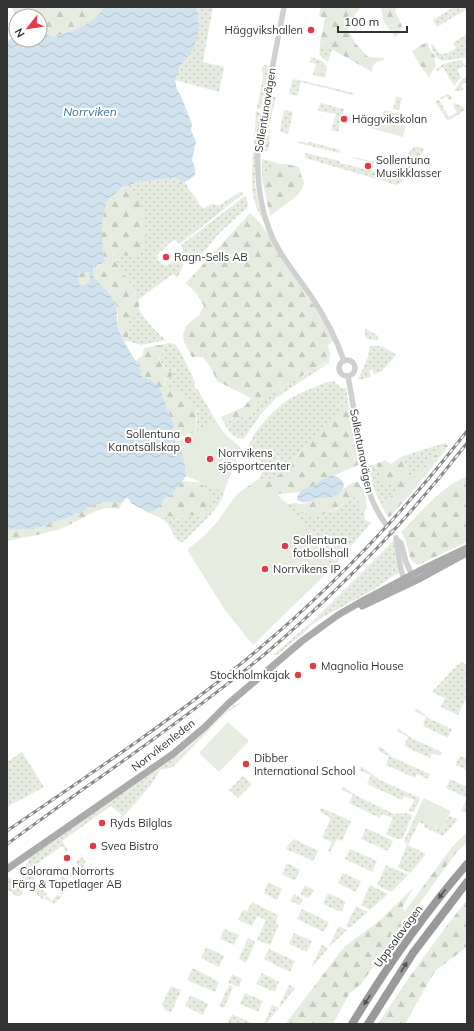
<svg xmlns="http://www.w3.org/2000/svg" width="474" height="1031" font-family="Mulish,sans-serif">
<defs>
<pattern id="grass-dots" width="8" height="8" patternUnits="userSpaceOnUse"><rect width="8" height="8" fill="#e6ecdf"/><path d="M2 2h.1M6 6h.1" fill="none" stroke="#c6cbc0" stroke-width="1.8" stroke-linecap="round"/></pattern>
<pattern id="forest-firs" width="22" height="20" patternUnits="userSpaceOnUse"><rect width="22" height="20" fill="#e6ecdf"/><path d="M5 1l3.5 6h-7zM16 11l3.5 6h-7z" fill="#c6cbc0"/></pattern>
<pattern id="water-waves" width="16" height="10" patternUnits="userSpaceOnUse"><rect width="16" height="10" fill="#cfe2ee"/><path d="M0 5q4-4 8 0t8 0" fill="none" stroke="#b2c2cd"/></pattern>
</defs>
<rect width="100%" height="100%" fill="#fff"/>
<g fill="url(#grass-dots)">
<polygon points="197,7 213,7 203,62 224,67 219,92 175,80 180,66 184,62 187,56 199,24"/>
<polygon points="454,7 459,7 461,9 465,7 467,7 467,9 437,27 433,20"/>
<path d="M 467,34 L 467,57 L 442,61 C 437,59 431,49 431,44 L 433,44 L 439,54 L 446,53 L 446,54 L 456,48 L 453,43 Z"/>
<path d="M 320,43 L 332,49 L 328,62 C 318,55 319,56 320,43 Z"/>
<path d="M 311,57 C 317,59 324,60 327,67 L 325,78 L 313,75 L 316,64 L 310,62 Z"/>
<polygon points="460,60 467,67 467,70 464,66 457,70 461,77 454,86 443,67 437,71 436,70 443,64"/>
<polygon points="264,65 268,66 269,69 261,107 260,109 257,109 257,107 263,78 262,68"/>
<polygon points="467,76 467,82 461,85 464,90 456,91 454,91 462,79"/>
<polygon points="295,79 354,93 353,95 301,82 297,96 289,94 292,81"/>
<polygon points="448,94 452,97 450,100 448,99 447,96 439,100 449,117 457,112 453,106 454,103 462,106 465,110 448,121 435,102 445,95"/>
<polygon points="396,96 402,98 399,110 393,109"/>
<polygon points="273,97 276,97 268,130 271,131 271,133 264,132"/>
<polygon points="320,103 344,109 338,132 331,130 336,114 318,111"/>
<polygon points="287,110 293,112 288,134 281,132 280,130 284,111"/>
<polygon points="256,111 260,112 260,113 256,142 254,146"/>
<polygon points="374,114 382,116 378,130 370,128"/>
<polygon points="298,141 306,143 310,142 340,150 340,153 298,143"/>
<polygon points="413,147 420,147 424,149 424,150 400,183 397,185 305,158 306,153 340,161 340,163 381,173 388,177 396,179 400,162 406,160 409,152"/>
<path d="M 255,150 L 255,184 L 258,203 L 263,220 C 249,199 252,179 253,154 Z"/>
<polygon points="353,157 384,164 383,166 353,158"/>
<polygon points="262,159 280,164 274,168 262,179"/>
<path d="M 177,177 L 180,179 L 179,185 L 185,182 C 188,189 189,190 194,195 C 198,200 198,205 204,208 L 212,204 L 216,205 L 220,205 L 241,191 L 243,194 L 180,244 L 175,240 L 171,242 L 157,255 L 158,258 L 157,259 L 162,265 L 164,264 L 166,266 L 177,257 L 183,264 L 183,266 L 177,278 L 173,274 L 139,299 L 111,253 L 117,254 L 146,235 L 144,225 L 144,217 L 135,198 L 122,187 L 140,182 Z"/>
<path d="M 245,196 L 248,203 L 247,208 C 236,218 225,227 215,238 C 210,244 200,260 192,262 C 186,264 183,259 180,255 L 183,251 L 183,248 L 181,245 Z"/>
<path d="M 139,310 C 147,322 155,331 166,340 L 141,345 L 128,341 L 129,321 L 135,316 Z"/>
<polygon points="365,328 378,336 378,339 377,340 367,339 365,335"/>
<path d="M 171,343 L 176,345 L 181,353 L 195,382 L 194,387 L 198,390 L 216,421 L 195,432 C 198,424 198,408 192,402 C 191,401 190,401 189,400 C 183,397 182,394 180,388 L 167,388 C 164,380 167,379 171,372 C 165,369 158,363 160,356 C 160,353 163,349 165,347 L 159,345 Z"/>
<path d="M 328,346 L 330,354 L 329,363 L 277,397 L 260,415 L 244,439 C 234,440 227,429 223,421 L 235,418 L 246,418 C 251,413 255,409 256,403 L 305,374 L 327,363 L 326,348 Z"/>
<path d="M 370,346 C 382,345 387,348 396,355 L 382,371 L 374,374 L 372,369 L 369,370 L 371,377 L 358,380 L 368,357 L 369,349 Z"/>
<polygon points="334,381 341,388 346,388 348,401 275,479 258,480 266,466 247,449 254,434 270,415 287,400 303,392 327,382"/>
<polygon points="445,443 446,444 410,482 403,456"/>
<path d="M 378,463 L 377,466 L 383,482 L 397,487 L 398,492 C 390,496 386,500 382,507 L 374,489 L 369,466 Z"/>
<path d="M 192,482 L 200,482 L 224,492 L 221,501 L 210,516 L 208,512 L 205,510 L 210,495 C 206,486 201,484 192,482 Z"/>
<polygon points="356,495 361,507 365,511 364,515 365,520 371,523 333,567 284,501 288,504 292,504 295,510 316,516 335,510"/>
<path d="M 186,515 L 209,516 L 183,542 L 179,542 C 169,530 173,523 156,516 L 171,516 L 178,520 Z"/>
<polygon points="394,540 398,565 398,573 377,587 375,589 323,617 313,624 304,633 277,655 273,655 315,619"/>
<polygon points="462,662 467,665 467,695 458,715 441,707 445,698 432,692 457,665"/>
<path d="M 239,703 L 240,704 L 227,712 L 173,767 L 170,768 L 163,769 L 160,770 L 151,785 L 121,819 L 119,818 L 122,815 L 111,806 L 62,841 L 69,852 L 67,852 L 62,846 L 28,870 L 46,894 L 47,893 L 47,894 L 42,899 C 36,894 19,878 22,869 C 23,866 26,864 29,862 L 27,859 L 180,754 L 210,728 L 227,711 L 234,705 L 235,706 Z"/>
<polygon points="416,709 418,709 430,719 452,729 448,738 423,726 426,717 416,712 415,710"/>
<polygon points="398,728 411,738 442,752 440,756 432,753 430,758 404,746 408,737 398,732 397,729"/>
<polygon points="379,747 381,747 392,757 430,774 428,779 417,774 415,778 386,765 389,756 379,751 378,749"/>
<polygon points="22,752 44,787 7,807 7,762"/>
<polygon points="460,756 467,759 467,770 455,765"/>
<polygon points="361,766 380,780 420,798 414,812 412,812 409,811 414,800 404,796 402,800 367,784 371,775 361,771 360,769"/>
<polygon points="243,776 252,784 238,798 229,790"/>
<polygon points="450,779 467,787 467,810 465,812 461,811 467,798 446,788"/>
<path d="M 343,786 L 355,795 L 394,814 L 405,813 L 412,815 L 403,838 C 398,841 391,836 386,834 L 393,818 L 382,814 L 380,818 L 349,803 L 353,795 L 342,790 Z"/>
<polygon points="322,808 351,821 342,841 337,839 330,852 328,851 332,842 322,838 331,818 319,811"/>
<polygon points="449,816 458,819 443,836 424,827 424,824 419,822 408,845 426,854 410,873 399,868 398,867 407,845 404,841 415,817 441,830"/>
<polygon points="366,828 393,841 388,851 361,839"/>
<polygon points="294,839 318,851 313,861 286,849 288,845"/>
<polygon points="350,849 377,861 372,872 345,859"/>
<polygon points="82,857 86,862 74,878 67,873 70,871 71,873 76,870 75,868 78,866 76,862"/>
<polygon points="287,863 300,870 295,881 282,874"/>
<polygon points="386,865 408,875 391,892 377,885"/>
<polygon points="343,873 361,881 356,892 338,883"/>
<path d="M 7,877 C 14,878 23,886 23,893 L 20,896 L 16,896 L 7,889 Z"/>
<polygon points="63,877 71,883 63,894 59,894 67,886 61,878"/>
<polygon points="268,882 282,889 277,900 264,893"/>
<polygon points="305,885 314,890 310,896 308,898 300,894"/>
<polygon points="370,885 388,894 370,910 361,905"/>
<polygon points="328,893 346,902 341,912 323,904"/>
<polygon points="294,894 303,899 300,905 290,901"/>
<polygon points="57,895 62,896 57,901 54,903 44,899 47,896 52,901"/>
<polygon points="252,902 278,915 276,923 278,925 278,927 270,945 257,940 266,920 257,916 252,926 238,920 243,910 247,911"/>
<polygon points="356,906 368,912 349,928 346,926"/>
<polygon points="302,909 329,922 324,932 297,919"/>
<polygon points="339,926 347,930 330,946 329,946"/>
<polygon points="224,929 239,935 234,945 220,939"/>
<polygon points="294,933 312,941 307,952 289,944"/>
<polygon points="248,938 254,941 255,943 246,963 239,959"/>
<polygon points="322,945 328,948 313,966 312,966"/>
<polygon points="206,947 224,956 219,967 201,958"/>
<polygon points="269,949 295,961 290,972 264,959"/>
<polygon points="193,968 219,982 215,992 187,980"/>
<polygon points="262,973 279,982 275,992 256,984"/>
<polygon points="232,974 242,979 239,987 228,983"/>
<polygon points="229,985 233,987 224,1008 219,1006"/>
<polygon points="289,985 295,988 281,1006 279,1006"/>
<polygon points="171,986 181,990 171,1013 164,1009 162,1004"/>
<polygon points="245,993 263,1001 258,1012 240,1004"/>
<polygon points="190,995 208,1004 203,1015 185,1006"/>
<polygon points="272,1005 279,1008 266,1024 264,1024"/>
<polygon points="232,1014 254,1024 227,1024"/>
</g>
<g fill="url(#forest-firs)">
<path d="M 12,7 L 103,7 C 102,11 99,15 96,17 C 89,24 65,35 55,36 C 50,36 46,33 40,33 L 40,16 L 16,16 L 16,20 Z"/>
<path d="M 321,7 L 361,7 L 354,16 L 348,30 L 356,44 L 368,57 L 384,58 L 385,60 C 377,61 372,63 372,72 L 337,52 L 320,43 L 325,18 L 319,16 Z"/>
<polygon points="381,7 397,7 395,11 402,26 400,33 395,37 383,20"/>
<polygon points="427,42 429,44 429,48 436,58 434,60 436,66 432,71 429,78 420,65 412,51 423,44"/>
<polygon points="264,134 270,136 268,151 263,151"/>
<path d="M 280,164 L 286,164 L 299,167 C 301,173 301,177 304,182 L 303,187 L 298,195 L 270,216 L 262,179 L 274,168 Z"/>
<path d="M 122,187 L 135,198 L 139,204 L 144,217 L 144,225 L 146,235 L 145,244 L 141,251 L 134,255 L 129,256 L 111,253 L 139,299 L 139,310 L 135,316 L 129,321 L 128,341 L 124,341 L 117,324 L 118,315 L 116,304 L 93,276 L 93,267 C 97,265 101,265 105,262 L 102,240 L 102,223 L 106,204 L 109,198 L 116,193 Z"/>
<path d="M 250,213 C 269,228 274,251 288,269 C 292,275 297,281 301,287 C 313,304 324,321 334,339 L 326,348 L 327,362 L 305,374 L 256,403 C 255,409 251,413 246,418 L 235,418 L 223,421 L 221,417 L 244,407 L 251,398 L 217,381 L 211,368 L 203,357 L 192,357 L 184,342 L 183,335 L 186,326 L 200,314 L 204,306 L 196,293 L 186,283 Z"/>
<polygon points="86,272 88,272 90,275 91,283 85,285 79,285 78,274"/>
<path d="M 159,345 L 165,347 L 165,352 L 159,357 C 160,364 164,369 171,372 L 172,376 L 166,379 L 165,383 L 167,388 L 172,386 L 180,388 C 183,398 184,395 192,402 C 197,407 197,413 196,419 C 196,426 197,425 195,432 L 180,437 L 176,442 L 172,433 L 174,424 L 169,414 L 161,391 L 156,385 L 151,380 L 143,377 L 139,374 L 141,371 L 136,360 L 142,356 L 144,348 Z"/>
<polygon points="348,401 358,465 333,476 322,480 310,488 305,488 300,492 277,494 267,492 260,489 242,498 237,494 257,480 275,479"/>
<path d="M 446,444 L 448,446 L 427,474 L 389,518 L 382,507 C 386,500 390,496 398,492 L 397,488 L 383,482 L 377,466 L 378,463 L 385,460 L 391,464 L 403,456 L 410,481 Z"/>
<path d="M 467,476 L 467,542 L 418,565 L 411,560 L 405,539 L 401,532 C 421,512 441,487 467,476 Z"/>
<path d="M 183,481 C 194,482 214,485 210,501 C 209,504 207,508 205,510 L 208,512 L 210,516 L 209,516 L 186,515 L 178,520 L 171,516 L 156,516 L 147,512 L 159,508 L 163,500 L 173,493 Z"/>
<polygon points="354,482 358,482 365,493 367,508 365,511 361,507 356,495 334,510 317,516 308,515 295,510 292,503 300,504 307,503 320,497 329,498"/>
<polygon points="104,502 122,503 119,509 106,508 96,511 61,529 37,535 7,541 7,530 34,529 70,517 76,513 80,513 85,508"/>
<polygon points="467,832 467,842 456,853 361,984 349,994 333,1024 287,1024 287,1022 344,947 378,922 414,887 402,908 405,911 452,847"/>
<path d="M 467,900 L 467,947 L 435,971 L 405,1024 L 378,1024 C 406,981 435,940 467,900 Z"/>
</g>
<g fill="#e6ecdf">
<polygon points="318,65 327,68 325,74 316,72"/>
<polygon points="384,110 408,116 403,137 378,130"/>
<path d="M 216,421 L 224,433 L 241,448 L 224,492 L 186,476 C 185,463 181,453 176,442 Z"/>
<polygon points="260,489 267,492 277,494 284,501 333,567 253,645 225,610 188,551 188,549 203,537 217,522 237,494 242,498"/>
<polygon points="228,722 249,741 219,772 199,753"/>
<polygon points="424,798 451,811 441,830 415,817"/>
</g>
<g fill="url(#water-waves)" fill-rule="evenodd">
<path d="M 103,7 L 197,7 L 199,24 L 197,38 L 194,47 L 184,62 L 180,66 L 175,80 L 177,90 L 181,96 L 188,114 L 192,124 L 191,131 L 196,141 L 192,160 L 195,168 L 195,175 L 189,180 L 182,183 L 181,185 L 179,185 L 180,179 L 177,177 L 140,182 L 122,187 L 116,193 L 109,198 L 106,204 L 102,223 L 102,240 L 105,262 L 104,263 L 97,265 L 93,267 L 93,276 C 99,283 114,297 116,306 C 118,312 116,318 117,324 C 118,327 119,330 120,333 C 126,347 135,358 141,371 L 140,374 L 143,377 L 151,380 L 157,385 L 161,391 L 169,414 L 174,424 L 172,433 L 182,453 L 185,465 L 186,476 L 179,486 L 173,493 L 163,500 L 159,508 L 153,511 L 147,512 L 131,503 L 129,499 L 126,498 L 122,503 L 104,502 L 86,508 L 84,511 L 80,513 L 76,513 L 70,517 L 34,529 L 7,530 L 7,43 L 10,39 L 16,36 L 16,40 L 40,40 L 40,33 C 46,33 50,36 55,36 C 65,35 89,24 96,17 C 99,14 102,11 103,7 ZM 88,272 L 90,276 L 90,283 L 85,285 L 79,285 L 78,274 Z"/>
<path d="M 330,476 C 334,476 339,476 341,480 C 343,482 345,486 343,488 C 342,492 331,498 327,498 C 324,499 322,497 318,498 C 310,501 305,505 297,500 L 297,497 C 299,493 302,489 306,488 C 311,486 308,489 313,486 C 318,482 323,479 330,476 Z"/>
</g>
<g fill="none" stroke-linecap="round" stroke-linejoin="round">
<polyline stroke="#d6d6d6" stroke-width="5.5" stroke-dasharray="5.5 3" stroke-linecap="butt" points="385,523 396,538"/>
<g stroke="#d0d0d0" stroke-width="5.5">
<path d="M 284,7 L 258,142 C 257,173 258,200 269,229 C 278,254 296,274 311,296 C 325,317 336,337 344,361"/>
<circle cx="347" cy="368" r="8"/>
<path d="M 348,376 L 368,489 C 372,501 377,512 385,523"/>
<polyline points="396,538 401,570 404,579"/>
<polyline points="397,540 401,543 406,562 412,575"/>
</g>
<g stroke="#ababab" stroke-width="7">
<polyline points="362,606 421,578 467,553"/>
<polyline points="7,869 173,754 205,727 228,704 302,641 338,615 364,600 419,571 467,548"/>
</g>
<g stroke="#9a9a9a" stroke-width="8">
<path d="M 352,1024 C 386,968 424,914 467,864"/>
<polyline points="368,1024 413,953 467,882"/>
</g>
<defs>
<g id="rail">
<path d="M 7,831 C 81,780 157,730 228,674 C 318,603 397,521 467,431"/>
<path d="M 7,844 C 39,821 70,798 102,776 C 157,737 213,697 265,654 C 339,591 408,520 467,443"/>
</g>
</defs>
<use href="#rail" stroke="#888" stroke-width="3"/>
<use href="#rail" stroke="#fff" stroke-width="1.5" stroke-dasharray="4.5" stroke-linecap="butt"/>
</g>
<defs><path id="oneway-solid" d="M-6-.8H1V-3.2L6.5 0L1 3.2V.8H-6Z"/></defs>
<g fill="#525252">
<use href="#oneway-solid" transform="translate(442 894) rotate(127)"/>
<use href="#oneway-solid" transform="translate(404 967) rotate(-58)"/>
<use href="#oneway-solid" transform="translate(367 1000) rotate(123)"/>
</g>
<g fill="#e63946" stroke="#fff" stroke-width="1.5">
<circle cx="311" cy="30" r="4"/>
<circle cx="344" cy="119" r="4"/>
<circle cx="368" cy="166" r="4"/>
<circle cx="166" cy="257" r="4"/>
<circle cx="188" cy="440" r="4"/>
<circle cx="210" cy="459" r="4"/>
<circle cx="285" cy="546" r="4"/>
<circle cx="265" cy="569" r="4"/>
<circle cx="313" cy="666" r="4"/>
<circle cx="298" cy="675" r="4"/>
<circle cx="246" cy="764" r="4"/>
<circle cx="102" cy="823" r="4"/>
<circle cx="93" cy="846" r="4"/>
<circle cx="67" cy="858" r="4"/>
</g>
<g text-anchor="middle" stroke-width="4" stroke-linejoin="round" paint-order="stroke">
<g font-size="11" fill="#333" stroke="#fff" text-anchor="start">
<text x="303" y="34" text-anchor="end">Häggvikshallen</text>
<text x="352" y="123">Häggvikskolan</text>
<text x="376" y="164">Sollentuna<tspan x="376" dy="13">Musikklasser</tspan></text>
<text x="174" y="261">Ragn-Sells AB</text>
<text x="180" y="438" text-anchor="end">Sollentuna<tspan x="180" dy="13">Kanotsällskap</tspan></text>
<text x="218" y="457">Norrvikens<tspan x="218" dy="13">sjösportcenter</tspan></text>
<text x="293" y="544">Sollentuna<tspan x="293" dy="13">fotbollshall</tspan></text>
<text x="273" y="573">Norrvikens IP</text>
<text x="321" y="670">Magnolia House</text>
<text x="290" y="679" text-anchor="end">Stockholmkajak</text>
<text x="254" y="762">Dibber<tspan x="254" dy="13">International School</tspan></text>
<text x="110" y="827">Ryds Bilglas</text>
<text x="101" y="850">Svea Bistro</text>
<text x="67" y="875" text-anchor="middle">Colorama Norrorts<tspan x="67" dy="13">Färg &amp; Tapetlager AB</tspan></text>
</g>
<g font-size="11" fill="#333" stroke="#fff">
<text transform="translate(265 110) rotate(-81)" y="4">Sollentunavägen</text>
<text transform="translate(362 451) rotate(79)" y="4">Sollentunavägen</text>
<text transform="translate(163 745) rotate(-38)" y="4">Norrvikenleden</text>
<text transform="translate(398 936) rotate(-54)" y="4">Uppsalavägen</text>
</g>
<g font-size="12" font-style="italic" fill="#3f7597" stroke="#fff">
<text x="90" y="116">Norrviken</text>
</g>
</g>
<rect width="474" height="1031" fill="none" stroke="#333333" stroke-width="16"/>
<g transform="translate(28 28) rotate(240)"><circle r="19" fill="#ffffff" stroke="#adadad"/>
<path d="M0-3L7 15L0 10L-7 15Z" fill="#e63946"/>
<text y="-6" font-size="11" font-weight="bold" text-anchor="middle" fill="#333333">N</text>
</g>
<path d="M338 26v6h69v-6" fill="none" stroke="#333333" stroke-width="2"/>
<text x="344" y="26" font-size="12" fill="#333333" stroke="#ffffff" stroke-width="3" paint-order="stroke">100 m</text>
</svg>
